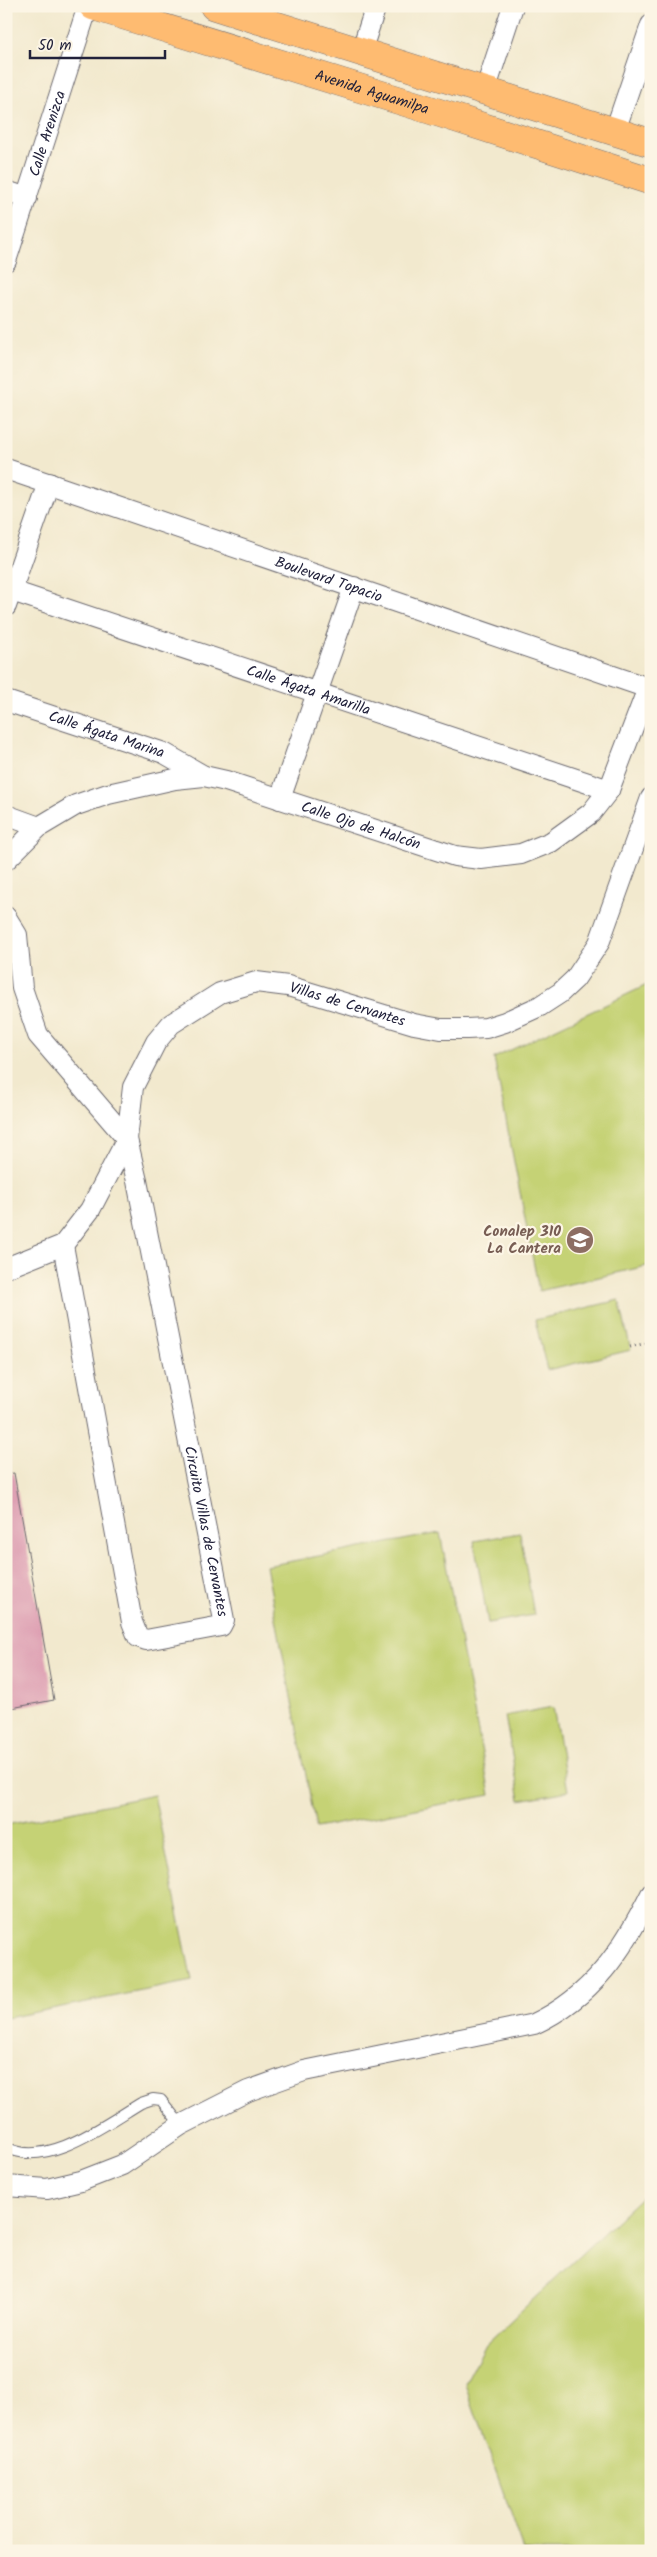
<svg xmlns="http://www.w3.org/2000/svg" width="657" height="2557" font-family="Kalam,sans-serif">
<rect width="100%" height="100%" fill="#fcf5e5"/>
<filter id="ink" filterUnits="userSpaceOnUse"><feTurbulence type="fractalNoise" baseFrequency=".02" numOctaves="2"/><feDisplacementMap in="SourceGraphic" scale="10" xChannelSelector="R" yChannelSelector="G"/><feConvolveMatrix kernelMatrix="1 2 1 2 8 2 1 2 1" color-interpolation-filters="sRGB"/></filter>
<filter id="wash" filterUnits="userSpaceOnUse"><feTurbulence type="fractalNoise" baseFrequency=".0096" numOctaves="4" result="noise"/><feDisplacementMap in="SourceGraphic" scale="20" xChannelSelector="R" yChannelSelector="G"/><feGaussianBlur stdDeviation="1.12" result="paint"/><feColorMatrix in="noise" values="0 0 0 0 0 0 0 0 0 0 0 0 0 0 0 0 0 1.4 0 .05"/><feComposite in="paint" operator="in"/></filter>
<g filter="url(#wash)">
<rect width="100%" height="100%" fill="#f2e9ce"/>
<g fill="#c5d274" stroke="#747a58">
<polygon points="649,984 651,1265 539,1291 494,1058"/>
<polygon points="619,1300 631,1350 547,1370 535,1320"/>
<polygon points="440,1533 490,1795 316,1828 266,1566"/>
<polygon points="520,1533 534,1615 488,1623 474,1541"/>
<polygon points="553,1707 568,1791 520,1800 505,1716"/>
<polygon points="154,1795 192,1981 6,2018 6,1825"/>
<polygon points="651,2188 651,2551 524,2551 465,2384 486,2344"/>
</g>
<g id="blocks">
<polygon fill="#dea0b3" points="14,1473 54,1700 6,1709 6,1474"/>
</g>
</g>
<g filter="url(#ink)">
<use href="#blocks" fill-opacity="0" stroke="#6b686e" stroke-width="1"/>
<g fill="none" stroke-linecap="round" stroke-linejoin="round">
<defs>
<path id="service" d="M 6,2147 C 46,2170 107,2123 141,2103 L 153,2099 L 161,2100 L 181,2125"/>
<g id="minor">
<polyline points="361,52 376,6"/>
<polyline points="485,91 513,6"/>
<polyline points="615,131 651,25"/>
<polyline points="6,191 27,198"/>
<path id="s1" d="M 6,261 L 88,6"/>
<path id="s2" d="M 6,469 L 651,689"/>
<path id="s3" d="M 6,589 L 609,790"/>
<polyline points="6,606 49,483"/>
<path id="s4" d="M 6,701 L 164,753 L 204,776"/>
<polyline points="280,799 354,587"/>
<polyline points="6,815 39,827"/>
<path id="s5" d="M 6,860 L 39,827 L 76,805 L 108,794 L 175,779 L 204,776 L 226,781 L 455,856 L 481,859 L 521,854 L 551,842 L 591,813 L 609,790 L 648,688"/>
<path id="s6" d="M 6,917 L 17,935 L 22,988 L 38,1035 L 127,1139 L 137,1181 L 224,1620 L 221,1626 L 146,1640 L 138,1637 L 132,1622 L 63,1245"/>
<path id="s7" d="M 6,1268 L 63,1245 L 90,1210 L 127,1139 L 133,1087 L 156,1042 L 171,1024 L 220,993 L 256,982 L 288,986 L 414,1024 L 441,1029 L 467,1029 L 486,1028 L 505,1022 L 540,1006 L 560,993 L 575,979 L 599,943 L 651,798"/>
<path d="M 6,2186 L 47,2189 L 81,2181 L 122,2165 L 181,2125 L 248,2091 L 304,2071 L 534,2024 C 592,1997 623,1950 651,1894"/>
</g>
<g id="primary">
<path id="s8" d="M 93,6 L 421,107 L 651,181"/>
<polyline points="214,6 651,143"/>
</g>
</defs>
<use href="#service" stroke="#6b686e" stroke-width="12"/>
<use href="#minor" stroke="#6b686e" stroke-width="22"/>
<use href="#primary" stroke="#6b686e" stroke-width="29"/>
<polyline stroke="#6b686e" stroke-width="3" stroke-dasharray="1 4" stroke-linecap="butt" points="630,1347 651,1342"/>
<use href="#service" stroke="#fff" stroke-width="10"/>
<use href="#minor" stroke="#fff" stroke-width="20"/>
<use href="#primary" stroke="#febb71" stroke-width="28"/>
</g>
</g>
<defs>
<symbol id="university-disc" viewBox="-11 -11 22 22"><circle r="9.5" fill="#8d6e63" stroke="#fcf5e5"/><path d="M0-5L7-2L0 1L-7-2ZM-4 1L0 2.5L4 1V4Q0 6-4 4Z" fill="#fff"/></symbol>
</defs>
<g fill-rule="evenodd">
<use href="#university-disc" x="564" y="1224" width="32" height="32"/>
</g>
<g text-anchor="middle" stroke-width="4.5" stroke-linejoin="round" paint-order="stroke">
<g font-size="15" fill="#22223b" stroke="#fcf5e5">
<text dy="5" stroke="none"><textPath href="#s8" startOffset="292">Avenida Aguamilpa</textPath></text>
<text dy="5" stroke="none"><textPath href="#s1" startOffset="134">Calle Arenizca</textPath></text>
<text dy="5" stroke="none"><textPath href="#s2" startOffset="341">Boulevard Topacio</textPath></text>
<text dy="5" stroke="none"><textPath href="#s3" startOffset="319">Calle Ágata Amarilla</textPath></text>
<text dy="5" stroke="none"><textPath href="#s4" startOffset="106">Calle Ágata Marina</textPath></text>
<text dy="5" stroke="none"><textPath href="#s5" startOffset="386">Calle Ojo de Halcón</textPath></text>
<text dy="5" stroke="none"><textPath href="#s7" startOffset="502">Villas de Cervantes</textPath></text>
<text dy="5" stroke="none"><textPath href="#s6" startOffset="661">Circuito Villas de Cervantes</textPath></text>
</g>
<g font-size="15" font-weight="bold" fill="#785e54" stroke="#fcf5e5" text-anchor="end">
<text x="561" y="1236">Conalep 310<tspan x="561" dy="17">La Cantera</tspan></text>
</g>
</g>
<rect width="657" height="2557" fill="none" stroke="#fcf5e5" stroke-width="25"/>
<path d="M30 50v8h135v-8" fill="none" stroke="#22223b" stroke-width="2.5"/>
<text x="38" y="50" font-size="15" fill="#22223b" stroke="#fcf5e5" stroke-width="4" paint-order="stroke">50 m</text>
</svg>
